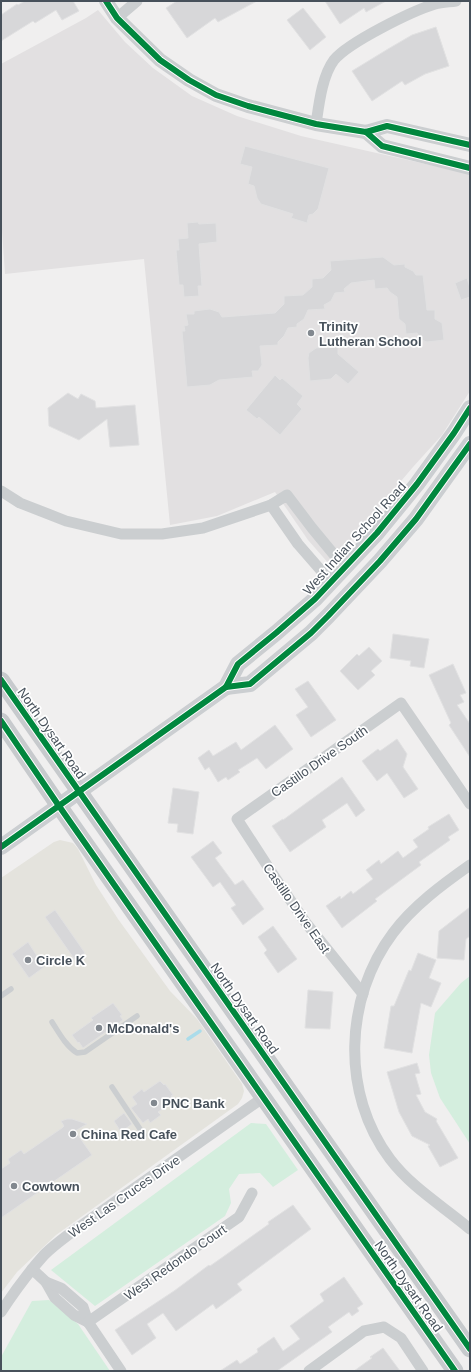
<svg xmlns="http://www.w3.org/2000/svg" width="471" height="1372" font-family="Arial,sans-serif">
<rect width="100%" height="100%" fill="#f0efef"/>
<polygon fill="#e4e3dd" points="60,840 73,843 78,849 96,885 118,919 170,991 197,1019 242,1084 244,1091 242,1098 238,1104 56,1235 17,1272 1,1293 1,878 54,842"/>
<polygon fill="#e2e0e1" points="98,10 125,42 153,68 192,96 237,116 301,136 470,174 470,391 442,435 413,467 330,565 308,540 275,492 217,516 170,525 144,259 5,274 1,215 1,64 86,18"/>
<g fill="#d4eede">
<polygon points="470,976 470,1144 440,1098 431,1073 429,1055 435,1013 461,983"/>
<polygon points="251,1123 266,1124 298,1170 273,1187 260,1173 239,1174 229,1189 231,1203 225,1216 95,1306 51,1270"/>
<polygon points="49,1300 78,1324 110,1371 1,1371 1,1357 32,1301"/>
</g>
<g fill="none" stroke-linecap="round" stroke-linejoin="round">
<polyline stroke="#abdcea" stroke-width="3.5" points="188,1039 200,1031"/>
</g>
<g fill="#d7d7d9" stroke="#e1e1e2">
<polygon points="25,1 73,1 79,11 62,20 56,10 35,23 33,21 1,41 1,15 17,4 18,5"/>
<polygon points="177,1 257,1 218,22 215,18 187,38 166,8"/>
<polygon points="325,1 386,1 366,12 364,8 340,24"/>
<polygon points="303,8 326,37 310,50 287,20"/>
<polygon points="436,27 449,66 425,74 405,85 402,81 372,101 352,71 388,49 412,35"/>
<polygon points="245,146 329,168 318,209 313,214 309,215 307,223 291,218 293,214 261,204 257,198 254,186 248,184 252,167 240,164"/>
<polygon points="198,222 199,224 216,223 217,242 199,244 202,286 198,286 199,296 184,297 183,285 179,285 176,250 179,250 178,239 188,238 187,223"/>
<polygon points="383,257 394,265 405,264 405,267 413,271 416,275 423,275 427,310 435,310 435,319 442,323 444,340 427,342 422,340 417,333 406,334 405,324 399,319 397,297 390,292 387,288 375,289 374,280 351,283 344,289 345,292 335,293 331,301 324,305 325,309 308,310 304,319 297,324 297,327 288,328 284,336 278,342 278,345 260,346 262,365 258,371 252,371 253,377 219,380 210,385 187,387 182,331 185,331 184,326 188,325 186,314 194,314 194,311 210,309 219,312 222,317 275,313 284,304 284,296 303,295 312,287 312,279 323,278 331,270 330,261"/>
<polygon points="467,278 470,288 470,297 461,300 455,283"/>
<polygon points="338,346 338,354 359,372 348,384 336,374 331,379 310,381 308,358 309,353 316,348"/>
<polygon points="275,375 280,380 282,378 303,396 297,404 302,409 280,435 259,417 257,419 246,410"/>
<polygon points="68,393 78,399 81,394 95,401 96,408 135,405 139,445 110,447 107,419 79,440 49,426 48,408"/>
<polygon points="393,634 429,639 424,668 410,666 411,661 390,658"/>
<polygon points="369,647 382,661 371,671 375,675 358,690 340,671 357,654 359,656"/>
<polygon points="453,664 466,693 460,695 464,702 457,705 470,724 470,757 449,725 451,723 429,675"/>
<polygon points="308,681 336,720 311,737 296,715 308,707 295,689"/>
<polygon points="275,725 293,749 266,769 257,758 238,770 240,772 228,780 226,777 218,782 209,767 205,770 198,758 209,750 213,756 236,742 241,750"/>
<polygon points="397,739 407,754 403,767 418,789 404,798 387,773 377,781 362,761 378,749 380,751"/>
<polygon points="342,777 365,810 356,817 347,803 322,820 326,827 290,852 272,826 283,819 283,820"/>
<polygon points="173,788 199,792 193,834 177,832 178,824 168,823"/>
<polygon points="449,814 459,830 448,837 450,840 419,862 421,865 375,899 377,901 342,928 326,906 340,896 341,899 351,891 353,894 373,879 366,870 379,860 381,864 398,851 403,858 418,847 413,840 429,829 428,827"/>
<polygon points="213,841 222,853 215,858 235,885 243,880 264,909 243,925 231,908 236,905 220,882 213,887 191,857"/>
<polygon points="470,907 470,936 466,939 464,960 437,958 439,931"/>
<polygon points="55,910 85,953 75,960 45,917"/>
<polygon points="273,926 297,959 278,973 264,953 267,950 258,937"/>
<polygon points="28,942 44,967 29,978 12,954"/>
<polygon points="418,953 436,960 429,978 441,983 431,1007 421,1003 412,1053 384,1048 391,1006 394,1006 409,970 411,971"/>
<polygon points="308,990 333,992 330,1029 305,1028"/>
<polygon points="113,1003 122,1015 120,1016 123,1020 83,1048 79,1042 78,1043 72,1035 93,1020 91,1018"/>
<polygon points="417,1063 420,1073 415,1074 421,1094 416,1095 425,1112 437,1119 436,1121 458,1158 440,1167 428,1146 430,1145 412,1136 399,1112 387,1072"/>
<polygon points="160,1081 164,1085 165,1084 173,1095 171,1096 174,1101 158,1112 161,1115 150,1123 148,1119 143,1123 131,1108 137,1104 132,1097 142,1089 144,1092"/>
<polygon points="124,1113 132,1124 121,1132 114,1121"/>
<polygon points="67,1119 72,1119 87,1124 75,1131 92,1155 1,1218 1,1169 10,1163 8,1159 21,1150 24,1154 62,1128 64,1126 61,1121"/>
<polygon points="293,1205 311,1229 237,1284 242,1290 216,1309 213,1304 176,1331 163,1313 147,1324 156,1338 132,1355 115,1330 174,1291 209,1265 210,1266 220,1259 269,1224 268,1222"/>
<polygon points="344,1277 363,1304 357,1308 359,1311 352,1316 349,1312 328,1327 332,1332 277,1371 220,1371 237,1360 240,1364 258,1352 257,1349 274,1337 283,1351 300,1339 290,1326 324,1301 320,1294"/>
<polygon points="383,1348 400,1371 354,1371 372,1358 370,1357"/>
</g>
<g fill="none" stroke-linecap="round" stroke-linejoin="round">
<g stroke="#cbced0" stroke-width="5.5">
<polyline points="1,996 11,989"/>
<path d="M 52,1022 C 59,1033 66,1046 77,1053 L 85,1052 L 137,1016"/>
<polyline points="112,1087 144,1135"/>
</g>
<g stroke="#cbced0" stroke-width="11">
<polyline points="117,18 137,1"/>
<path d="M 316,124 C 319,104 322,76 334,60 C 349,42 412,11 435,4 C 442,2 450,2 456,1"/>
<polyline points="1,491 20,503 66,521 121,534 162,534 203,528 271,505 287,495 312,528 345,568"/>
<polyline points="271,505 298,544 331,582"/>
<path d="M 470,865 C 443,884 413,906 393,933 C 344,998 341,1094 390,1159 C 412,1188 443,1206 470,1229"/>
<polyline points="363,994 306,923 274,876 237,819 401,703 470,804"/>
<polyline points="32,1269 46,1282 55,1298 74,1315 88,1322"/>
<polyline points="46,1282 61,1288 83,1307 88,1322 121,1371"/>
<path d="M 1,1312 C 14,1292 28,1273 44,1255 C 51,1248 60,1241 68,1235 L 264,1097"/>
<polyline points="88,1322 239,1217 252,1193"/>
<polyline points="309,1371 364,1331 384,1327 401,1338 423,1371"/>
</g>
<g stroke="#cbced0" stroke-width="14">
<polyline points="106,1 117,18 160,60 189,80 216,95 248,106 316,124 366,132 387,126 470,145"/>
<polyline points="366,132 382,146 470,168"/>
</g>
<g stroke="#cbced1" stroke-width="16">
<polyline points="226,687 250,684 311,633 328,616 380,561 416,519 470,444"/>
<polyline points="1,847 226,687 238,664 276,633 315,599 377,533 417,484 454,433 470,408"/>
</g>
<g stroke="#c7cacd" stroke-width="17">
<polyline points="1,680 470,1349"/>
<polyline points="1,721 59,806 455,1371"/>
</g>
<defs>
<g id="cycleway">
<polyline points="106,1 117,18 160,60 189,80 216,95 248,106 316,124 366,132 387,126 470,145"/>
<polyline points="366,132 382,146 470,168"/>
<polyline points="1,680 470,1349"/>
<polyline points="226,687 250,684 311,633 328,616 380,561 416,519 470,444"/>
<polyline points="1,721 59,806 455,1371"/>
<polyline points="1,847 226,687 238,664 276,633 315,599 377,533 417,484 454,433 470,408"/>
</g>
</defs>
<use href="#cycleway" stroke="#fff" stroke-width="8"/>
<use href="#cycleway" stroke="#00873e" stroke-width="6"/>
</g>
<g fill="#82888f" stroke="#fff" stroke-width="1.5">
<circle cx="311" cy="333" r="4"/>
<circle cx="28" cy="960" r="4"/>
<circle cx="99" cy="1028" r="4"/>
<circle cx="154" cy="1103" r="4"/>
<circle cx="73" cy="1134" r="4"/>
<circle cx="14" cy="1186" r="4"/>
</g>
<g text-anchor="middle" stroke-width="3.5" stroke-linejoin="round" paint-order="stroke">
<g font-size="13" font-weight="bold" fill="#47515b" stroke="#fff" text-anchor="start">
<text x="319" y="331">Trinity<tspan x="319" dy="15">Lutheran School</tspan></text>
<text x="36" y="965">Circle K</text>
<text x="107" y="1033">McDonald's</text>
<text x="162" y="1108">PNC Bank</text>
<text x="81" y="1139">China Red Cafe</text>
<text x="22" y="1191">Cowtown</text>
</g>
<g font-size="13" fill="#47515b" stroke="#fff">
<text transform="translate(354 538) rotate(-48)" y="5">West Indian School Road</text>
<text transform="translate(52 733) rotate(55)" y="5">North Dysart Road</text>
<text transform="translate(319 761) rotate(-35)" y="5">Castillo Drive South</text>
<text transform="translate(297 908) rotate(55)" y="5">Castillo Drive East</text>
<text transform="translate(245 1008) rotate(55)" y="5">North Dysart Road</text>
<text transform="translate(124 1196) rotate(-35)" y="5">West Las Cruces Drive</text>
<text transform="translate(175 1262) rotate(-35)" y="5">West Redondo Court</text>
<text transform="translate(409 1286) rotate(55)" y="5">North Dysart Road</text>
</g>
</g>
<rect width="471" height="1372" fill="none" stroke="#47515b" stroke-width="4"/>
</svg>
